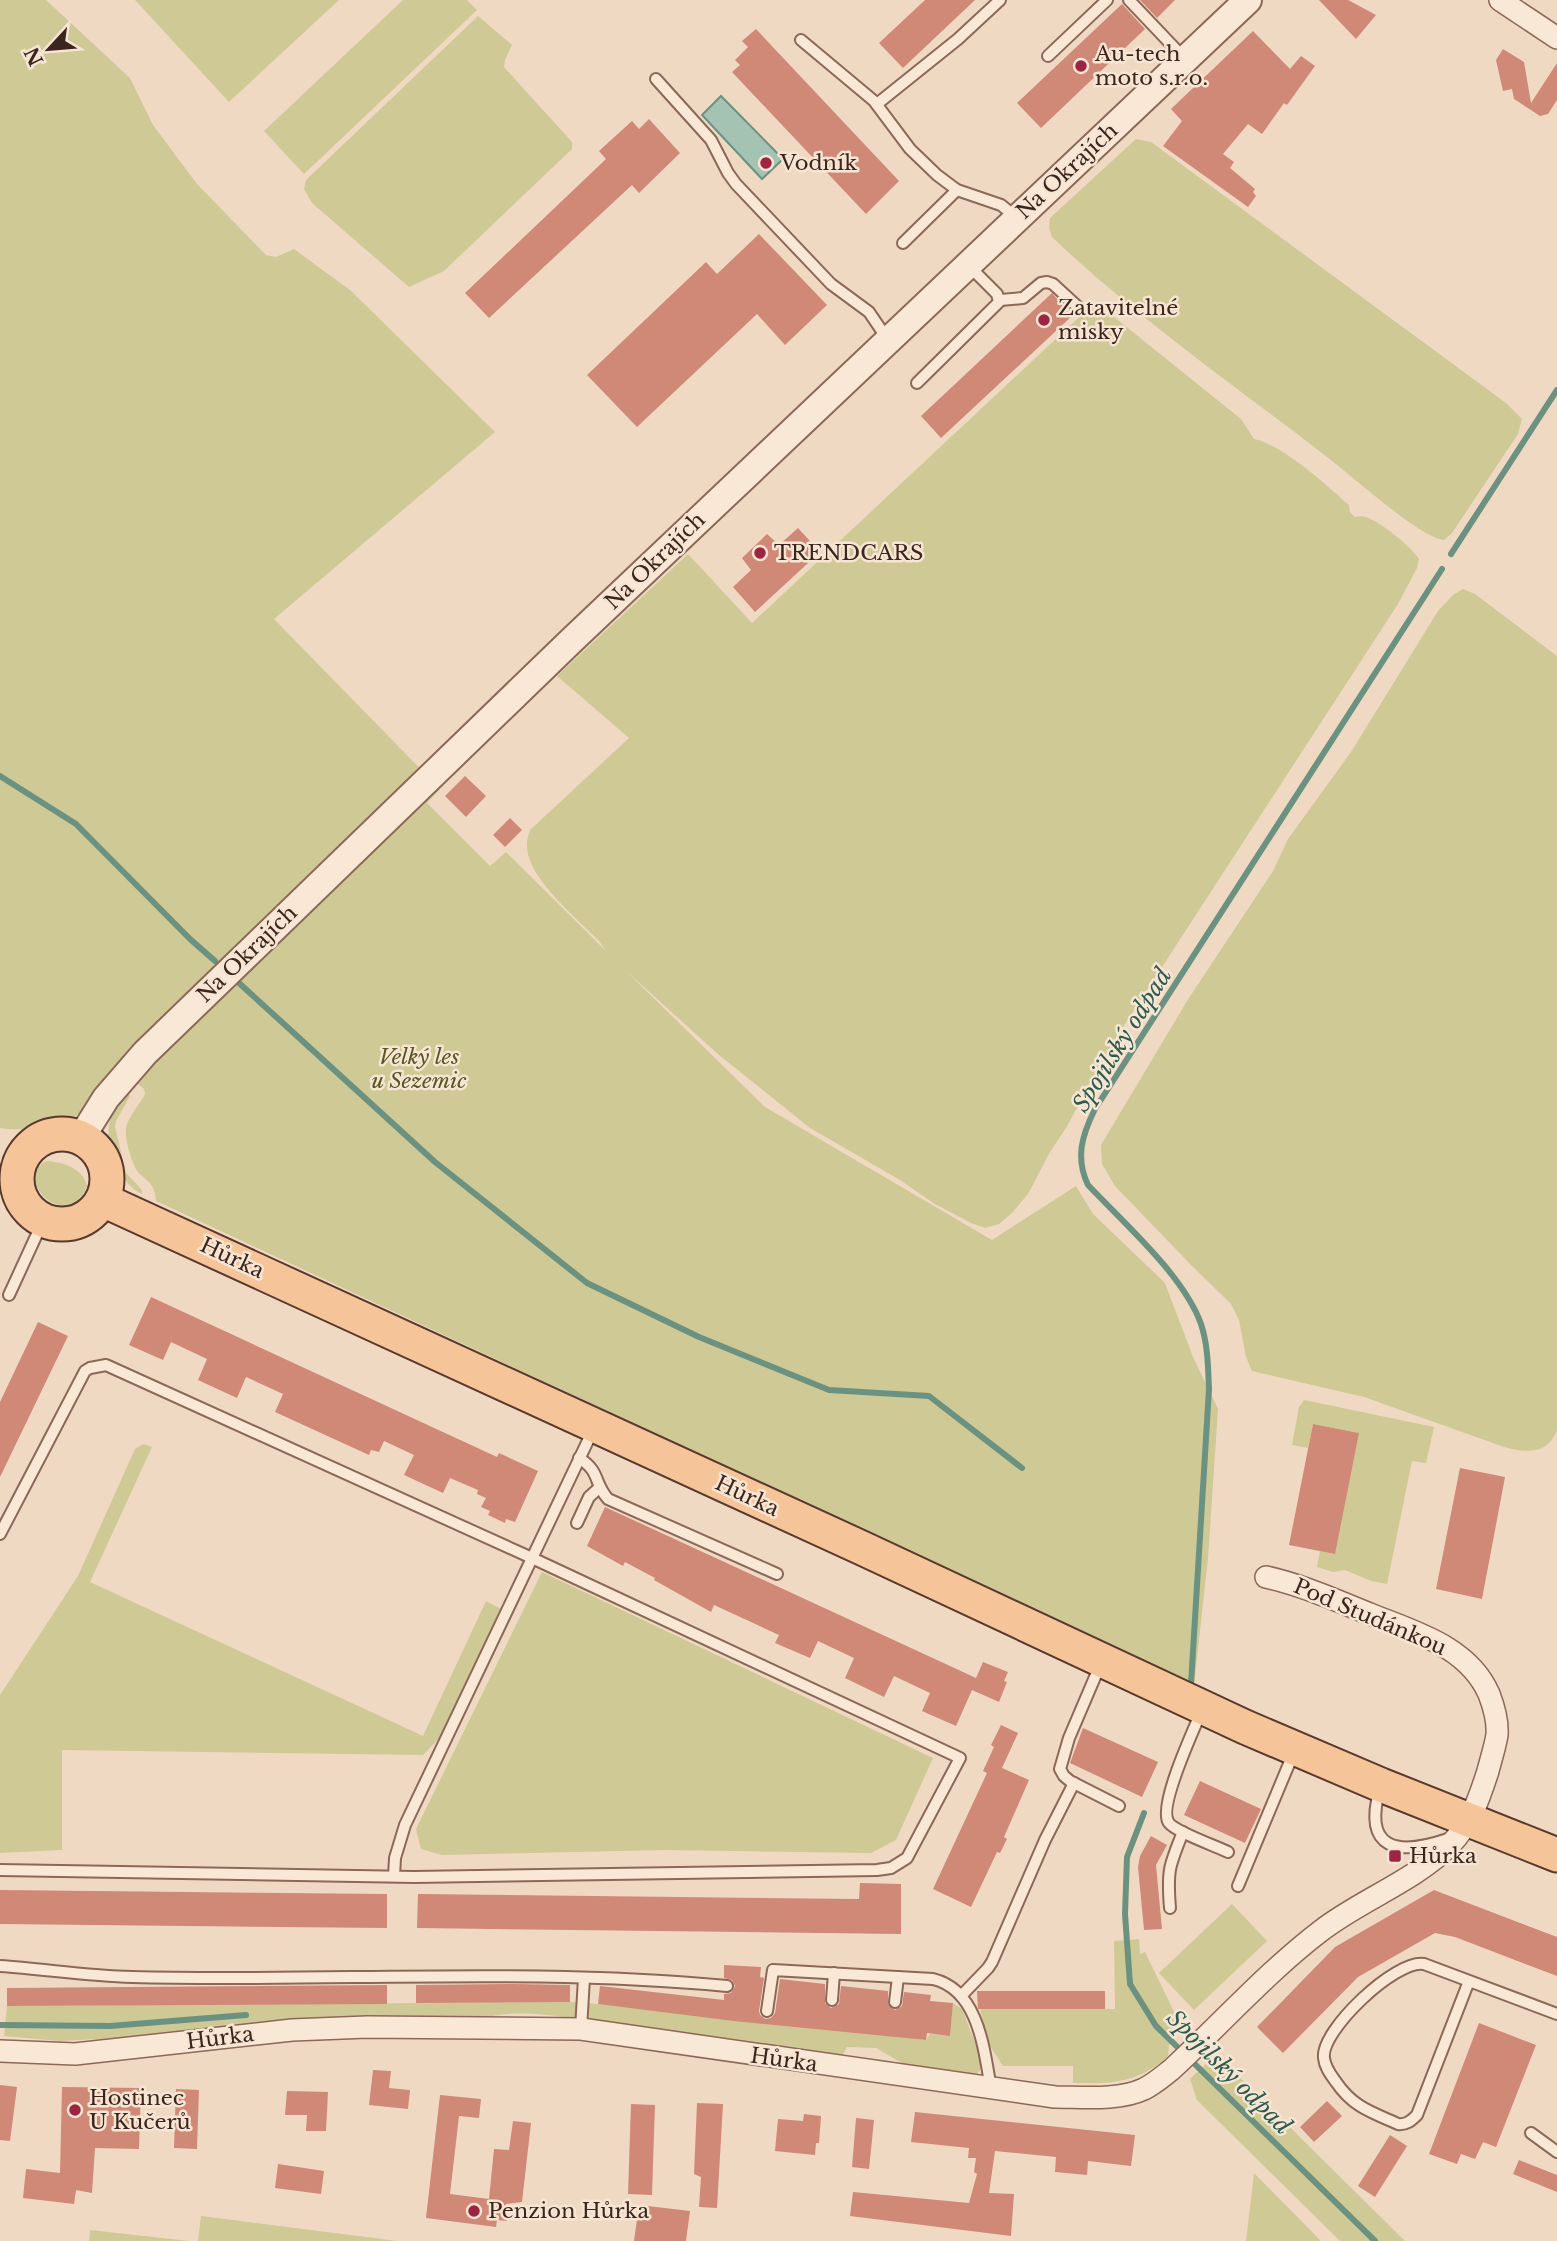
<svg xmlns="http://www.w3.org/2000/svg" width="1557" height="2241" font-family="'Libre Baskerville',serif">
<rect width="100%" height="100%" fill="#f0d9c3"/>
<g fill="#cfc996">
<path d="M 0,0 L 46,0 L 130,78 L 153,125 L 197,184 L 266,255 L 276,257 L 294,249 L 350,290 L 495,432 L 274,619 L 440,789 L 427,803 L 490,866 L 506,852 L 606,951 L 599,941 C 578,919 527,878 527,846 C 526,841 529,835 530,830 L 629,738 L 557,676 L 687,555 L 689,555 L 752,623 L 1091,306 L 1101,314 L 1108,312 L 1241,419 L 1254,439 C 1283,445 1326,485 1349,505 L 1350,512 L 1355,517 C 1359,516 1362,516 1366,517 C 1379,521 1412,547 1419,559 L 1417,568 L 1398,604 L 1112,1044 L 1066,1128 L 1050,1152 L 1028,1194 L 1012,1213 L 999,1224 L 985,1228 L 971,1223 L 935,1204 L 900,1180 L 810,1128 L 719,1055 L 625,970 L 765,1107 L 992,1240 L 1076,1186 L 1093,1214 L 1165,1283 L 1193,1357 L 1218,1409 L 1208,1558 L 1194,1686 L 1138,1658 L 156,1201 C 155,1186 150,1183 140,1174 C 133,1169 124,1137 126,1128 C 128,1117 140,1104 145,1094 L 144,1089 L 135,1081 L 173,1010 C 152,1030 130,1050 111,1071 C 100,1084 90,1104 78,1114 C 62,1127 20,1132 0,1128 Z"/>
<polygon points="135,0 339,0 229,102"/>
<polygon points="403,0 467,0 477,10 304,174 264,131"/>
<polygon points="478,16 512,45 505,60 504,67 572,142 572,149 444,271 409,287 312,203 304,189 306,180"/>
<path d="M 1136,139 L 1151,142 L 1506,403 L 1522,419 L 1518,434 L 1452,533 L 1444,540 C 1420,538 1350,474 1327,457 C 1234,385 1137,318 1052,237 L 1049,228 L 1050,218 Z"/>
<path d="M 1463,589 L 1475,594 L 1557,656 L 1557,1430 C 1548,1455 1526,1453 1504,1447 L 1364,1397 L 1252,1371 L 1246,1357 L 1239,1320 L 1231,1304 L 1192,1266 L 1115,1186 L 1102,1164 L 1101,1145 L 1187,1001 L 1273,871 L 1288,839 L 1351,752 L 1438,611 L 1453,595 Z"/>
<path d="M 127,1091 L 130,1096 L 116,1121 L 115,1127 L 126,1173 L 142,1190 L 142,1194 C 120,1184 103,1144 110,1121 C 113,1110 121,1100 127,1091 Z"/>
<path d="M 46,1161 C 63,1162 83,1168 87,1186 C 69,1235 11,1180 46,1161 Z"/>
<polygon points="1304,1400 1434,1427 1426,1463 1412,1461 1387,1584 1371,1581 1345,1570 1333,1572 1317,1567 1320,1551 1334,1554 1359,1433 1313,1424 1308,1448 1292,1445 1299,1407"/>
<polygon points="143,1444 152,1447 90,1582 423,1736 486,1601 501,1609 442,1735 423,1755 62,1750 62,1850 0,1853 0,1695 78,1576 135,1449"/>
<polygon points="542,1572 933,1758 896,1840 871,1853 666,1850 442,1855 421,1849 416,1829"/>
<polygon points="1232,1904 1267,1941 1194,2010 1159,1973"/>
<path d="M 1139,1939 L 1140,1954 L 1145,1952 L 1182,2028 L 1169,2045 L 1168,2056 C 1139,2083 1111,2084 1073,2083 L 1073,2066 L 1003,2066 L 988,2043 L 980,2008 L 1115,2009 L 1114,1941 Z"/>
<path d="M 570,2002 L 598,2004 L 926,2040 L 930,2034 L 950,2035 L 953,2003 L 962,2009 L 982,2061 L 980,2070 L 975,2076 L 917,2072 L 876,2048 L 847,2047 L 839,2062 C 764,2049 689,2036 613,2025 C 573,2019 520,2006 481,2019 L 60,2041 L 4,2036 L 7,2006 Z"/>
<polygon points="1211,2059 1222,2060 1405,2241 1340,2241 1197,2100 1190,2079"/>
<polygon points="1254,2173 1321,2241 1246,2241"/>
<polygon points="201,2216 397,2241 198,2241"/>
<polygon points="90,2230 189,2241 89,2241"/>
</g>
<polygon fill="#a5c3b3" stroke="#6b9280" stroke-width="2" points="721,96 783,159 762,179 702,115"/>
<g fill="none" stroke-linecap="round" stroke-linejoin="round">
<g stroke="#6b9280" stroke-width="6">
<polyline points="1451,554 1557,390"/>
<polyline points="0,776 76,824 190,939 215,961"/>
<polyline points="239,983 435,1162 587,1283 699,1337 829,1390 929,1396 1022,1468"/>
<path d="M 1191,1684 L 1209,1389 C 1208,1367 1208,1345 1201,1324 C 1184,1276 1124,1223 1088,1185 C 1075,1158 1082,1135 1095,1109 L 1442,569"/>
<polyline points="1144,1813 1127,1857 1125,1914 1130,1984 1156,2026 1375,2241"/>
<polyline points="0,2025 110,2026 246,2015"/>
</g>
</g>
<g fill="#d08877">
<polygon points="925,0 975,0 903,68 879,43"/>
<polygon points="1140,0 1175,0 1157,18"/>
<polygon points="1319,0 1348,0 1376,15 1356,39"/>
<polygon points="1122,4 1145,29 1041,128 1017,103"/>
<polygon points="756,29 899,181 866,214 732,72 740,65 735,60 748,47 742,41"/>
<polygon points="1253,31 1290,69 1301,56 1315,66 1287,105 1284,103 1262,134 1248,124 1223,154 1234,162 1230,168 1255,189 1253,192 1256,196 1248,207 1163,146 1182,121 1171,109"/>
<polygon points="1503,49 1524,62 1531,103 1557,63 1557,100 1548,114 1540,116 1514,99 1512,89 1503,91 1496,60"/>
<polygon points="649,119 680,153 639,193 632,185 489,318 465,293 606,159 599,151 632,121 639,129"/>
<polygon points="759,234 827,305 785,345 757,314 637,427 587,375 706,262 717,274"/>
<polygon points="1052,293 1072,316 941,438 921,416"/>
<polygon points="798,528 820,552 755,612 733,587 751,570 742,558 767,534 779,545"/>
<polygon points="465,776 486,796 466,817 445,796"/>
<polygon points="510,818 522,830 505,847 493,835"/>
<polygon points="151,1297 497,1457 499,1453 538,1471 515,1522 506,1519 505,1523 488,1515 490,1511 481,1507 486,1498 477,1494 478,1490 450,1478 443,1493 404,1475 414,1455 384,1441 379,1452 371,1450 369,1455 275,1412 283,1394 246,1377 237,1398 198,1380 207,1359 171,1342 163,1360 129,1345"/>
<polygon points="38,1322 68,1336 0,1477 0,1402"/>
<polygon points="1313,1424 1359,1433 1335,1554 1289,1545"/>
<polygon points="1460,1468 1505,1477 1482,1599 1436,1589"/>
<polygon points="605,1507 976,1678 983,1662 1008,1672 1004,1681 1007,1682 999,1702 972,1690 956,1726 922,1711 930,1693 894,1676 884,1697 845,1678 854,1658 818,1641 810,1658 775,1643 779,1635 714,1605 711,1612 654,1580 655,1578 625,1562 623,1566 587,1546"/>
<polygon points="1001,1725 1018,1733 1002,1768 1029,1780 1004,1837 1007,1839 1000,1853 997,1852 971,1907 933,1889 987,1773 983,1771 994,1747 991,1745"/>
<polygon points="1083,1728 1158,1762 1142,1797 1070,1763"/>
<polygon points="1200,1781 1261,1809 1245,1843 1184,1815"/>
<polygon points="1151,1836 1167,1845 1156,1865 1162,1929 1144,1930 1138,1867 1140,1856"/>
<polygon points="860,1883 901,1884 901,1934 417,1928 418,1894 859,1899"/>
<polygon points="0,1890 387,1894 387,1928 0,1924"/>
<polygon points="1434,1890 1557,1937 1557,1976 1455,1937 1435,1933 1358,1977 1283,2053 1257,2027 1335,1947"/>
<polygon points="724,1965 761,1967 760,1977 764,1978 759,2011 760,2015 765,2019 771,2018 775,2013 780,1979 825,1984 825,2003 831,2008 839,2004 841,1986 888,1991 888,2004 895,2010 902,2006 904,1992 931,1995 930,2001 953,2003 950,2036 927,2033 926,2040 734,2021 598,2004 600,1986 724,2000 724,1994 731,1993 735,1986 732,1980 724,1978"/>
<polygon points="514,1984 570,1985 570,2002 416,2003 416,1985"/>
<polygon points="387,1985 387,2004 7,2006 7,1988"/>
<polygon points="977,1991 1105,1991 1105,2009 978,2009"/>
<polygon points="1479,2023 1536,2045 1496,2147 1483,2142 1475,2159 1461,2154 1457,2164 1429,2154"/>
<polygon points="373,2070 391,2071 389,2088 410,2090 408,2109 369,2105"/>
<polygon points="0,2085 17,2087 10,2141 0,2140"/>
<polygon points="62,2087 141,2088 139,2149 95,2148 92,2193 76,2190 74,2204 23,2198 26,2169 60,2173"/>
<polygon points="176,2089 199,2090 197,2149 174,2148"/>
<polygon points="287,2091 328,2092 326,2131 306,2131 307,2115 285,2115"/>
<polygon points="440,2095 481,2099 479,2118 459,2116 450,2194 489,2199 494,2149 509,2150 513,2121 531,2123 522,2202 506,2204 507,2221 497,2220 496,2227 426,2218"/>
<polygon points="1327,2101 1342,2116 1314,2142 1300,2127"/>
<polygon points="697,2103 723,2104 717,2208 699,2207 701,2177 694,2174"/>
<polygon points="631,2104 655,2105 652,2195 628,2194"/>
<polygon points="915,2112 1135,2135 1131,2166 1088,2161 1087,2175 1055,2172 1056,2157 995,2151 989,2193 1014,2194 1011,2236 850,2216 853,2192 969,2203 977,2174 974,2172 976,2158 968,2158 969,2148 911,2142"/>
<polygon points="804,2114 821,2116 819,2143 816,2143 815,2155 775,2151 778,2119 803,2121"/>
<polygon points="856,2118 874,2120 869,2169 852,2167"/>
<polygon points="1390,2135 1407,2146 1375,2197 1358,2186"/>
<polygon points="1519,2160 1557,2175 1557,2192 1513,2174"/>
<polygon points="278,2164 324,2171 321,2194 275,2188"/>
<polygon points="639,2205 690,2211 686,2241 634,2241"/>
</g>
<g fill="none" stroke-linecap="round" stroke-linejoin="round">
<defs>
<g id="service">
<polyline points="1129,0 1185,59"/>
<polyline points="801,40 874,101 910,149 937,175 957,190 1001,205 1016,217"/>
<polyline points="1048,56 1107,0"/>
<polyline points="656,79 711,140 728,173 736,184 831,284 869,312 888,340"/>
<polyline points="877,104 958,39 1000,0"/>
<polyline points="903,243 957,190"/>
<polyline points="1000,300 1023,298 1041,283 1047,282 1053,284 1078,307"/>
<polyline points="917,383 999,302 997,294 968,265"/>
<polyline points="9,1295 43,1221"/>
<path d="M 579,1458 C 601,1472 593,1482 608,1499 L 777,1574"/>
<polyline points="577,1523 589,1497 600,1487"/>
<polyline points="0,1534 85,1371 90,1368 106,1365 532,1558 960,1758 907,1858 891,1868 877,1870 414,1877 0,1870"/>
<polyline points="1101,1663 1069,1738 1060,1769 1064,1776 1070,1781 1119,1806"/>
<path d="M 1202,1710 C 1194,1729 1157,1808 1169,1823 C 1176,1832 1216,1846 1228,1852"/>
<path d="M 1380,1788 C 1362,1851 1398,1856 1448,1839"/>
<polyline points="394,1876 395,1858 405,1825 594,1428"/>
<polyline points="1238,1886 1294,1752"/>
<path d="M 1170,1908 C 1167,1871 1169,1866 1183,1832"/>
<path d="M 0,1966 C 44,1969 88,1976 132,1977 C 330,1982 529,1967 727,1986"/>
<path d="M 1469,1981 L 1417,2115 C 1411,2121 1406,2125 1398,2124 C 1371,2112 1353,2107 1336,2082 C 1331,2075 1325,2068 1324,2058 C 1320,2031 1396,1959 1424,1964 L 1557,2014"/>
<polyline points="962,1995 988,1968 992,1962 1045,1840 1074,1783"/>
<polyline points="832,2000 834,1973"/>
<polyline points="895,2002 898,1977"/>
<path d="M 767,2011 L 773,1970 L 933,1979 C 979,1990 984,2050 991,2089"/>
<polyline points="581,2029 584,1978"/>
<polyline points="1531,2133 1557,2152"/>
</g>
<g id="minor">
<polyline points="1500,0 1557,38"/>
<path d="M 0,2051 L 75,2054 L 292,2030 L 367,2027 L 581,2029 L 1055,2097 C 1083,2097 1118,2101 1144,2089 C 1154,2084 1162,2077 1171,2070 C 1222,2023 1268,1971 1322,1930 C 1361,1900 1416,1880 1450,1845 C 1471,1823 1479,1799 1488,1771 C 1491,1759 1495,1747 1497,1735 C 1498,1721 1494,1707 1489,1694 C 1468,1646 1414,1632 1370,1614 C 1335,1600 1302,1585 1266,1577"/>
</g>
<polyline id="tertiary" points="81,1138 106,1098 145,1053 572,640 1248,0"/>
<g id="primary">
<circle cx="62" cy="1179" r="45"/>
<polyline points="103,1200 862,1548 1245,1727 1381,1785 1557,1855"/>
</g>
</defs>
<use href="#service" stroke="#8b6858" stroke-width="14"/>
<use href="#minor" stroke="#8b6858" stroke-width="24"/>
<use href="#tertiary" stroke="#8b6858" stroke-width="30"/>
<use href="#primary" stroke="#59382d" stroke-width="37"/>
<use href="#service" stroke="#fae8d6" stroke-width="10"/>
<use href="#minor" stroke="#fae8d6" stroke-width="21"/>
<use href="#tertiary" stroke="#fae8d6" stroke-width="26"/>
<use href="#primary" stroke="#f5c499" stroke-width="33"/>
</g>
<g fill="#9e2541" stroke="#f7e5d3" stroke-width="2.5">
<circle cx="1081" cy="66" r="7"/>
<circle cx="766" cy="163" r="7"/>
<circle cx="1044" cy="320" r="7"/>
<circle cx="760" cy="553" r="7"/>
<rect x="1388" y="1849" width="14" height="14" rx="3.5"/>
<circle cx="75" cy="2110" r="7"/>
<circle cx="474" cy="2211" r="7"/>
</g>
<g text-anchor="middle" stroke-width="5" stroke-linejoin="round" paint-order="stroke">
<g font-size="21" fill="#3b251d" stroke="#f7e5d3" text-anchor="start">
<text x="1095" y="61">Au-tech<tspan x="1095" dy="24">moto s.r.o.</tspan></text>
<text x="780" y="170">Vodník</text>
<text x="1058" y="315">Zatavitelné<tspan x="1058" dy="24">misky</tspan></text>
<text x="774" y="560">TRENDCARS</text>
<text x="1409" y="1863">Hůrka</text>
<text x="89" y="2105">Hostinec<tspan x="89" dy="24">U Kučerů</tspan></text>
<text x="488" y="2218">Penzion Hůrka</text>
</g>
<g font-size="21" fill="#3b251d" stroke="#f7e5d3">
<text transform="translate(1067 171) rotate(-43)" y="7">Na Okrajích</text>
<text transform="translate(655 561) rotate(-44)" y="7">Na Okrajích</text>
<text transform="translate(247 954) rotate(-44)" y="7">Na Okrajích</text>
<text transform="translate(232 1258) rotate(25)" y="7">Hůrka</text>
<text transform="translate(747 1496) rotate(25)" y="7">Hůrka</text>
<text transform="translate(1370 1617) rotate(23)" y="7">Pod Studánkou</text>
<text transform="translate(220 2038) rotate(-7)" y="7">Hůrka</text>
<text transform="translate(784 2060) rotate(8)" y="7">Hůrka</text>
</g>
<g font-size="21" font-style="italic" fill="#565823" stroke="#f7e5d3">
<text x="419" y="1064">Velký les<tspan x="419" dy="24">u Sezemic</tspan></text>
</g>
<g font-size="23" font-style="italic" fill="#2c5b4e" stroke="#f7e5d3">
<text transform="translate(1122 1040) rotate(-58)" y="8">Spojilský odpad</text>
<text transform="translate(1229 2072) rotate(45)" y="8">Spojilský odpad</text>
</g>
</g>
<g transform="translate(49 49) rotate(244)" stroke="#f7e5d3" stroke-width="5" paint-order="stroke">
<path d="M0-5L12 26L0 18L-12 26Z" fill="#3b251d"/>
<text y="-10" font-size="19" font-weight="bold" text-anchor="middle" fill="#3b251d">N</text>
</g>
</svg>
